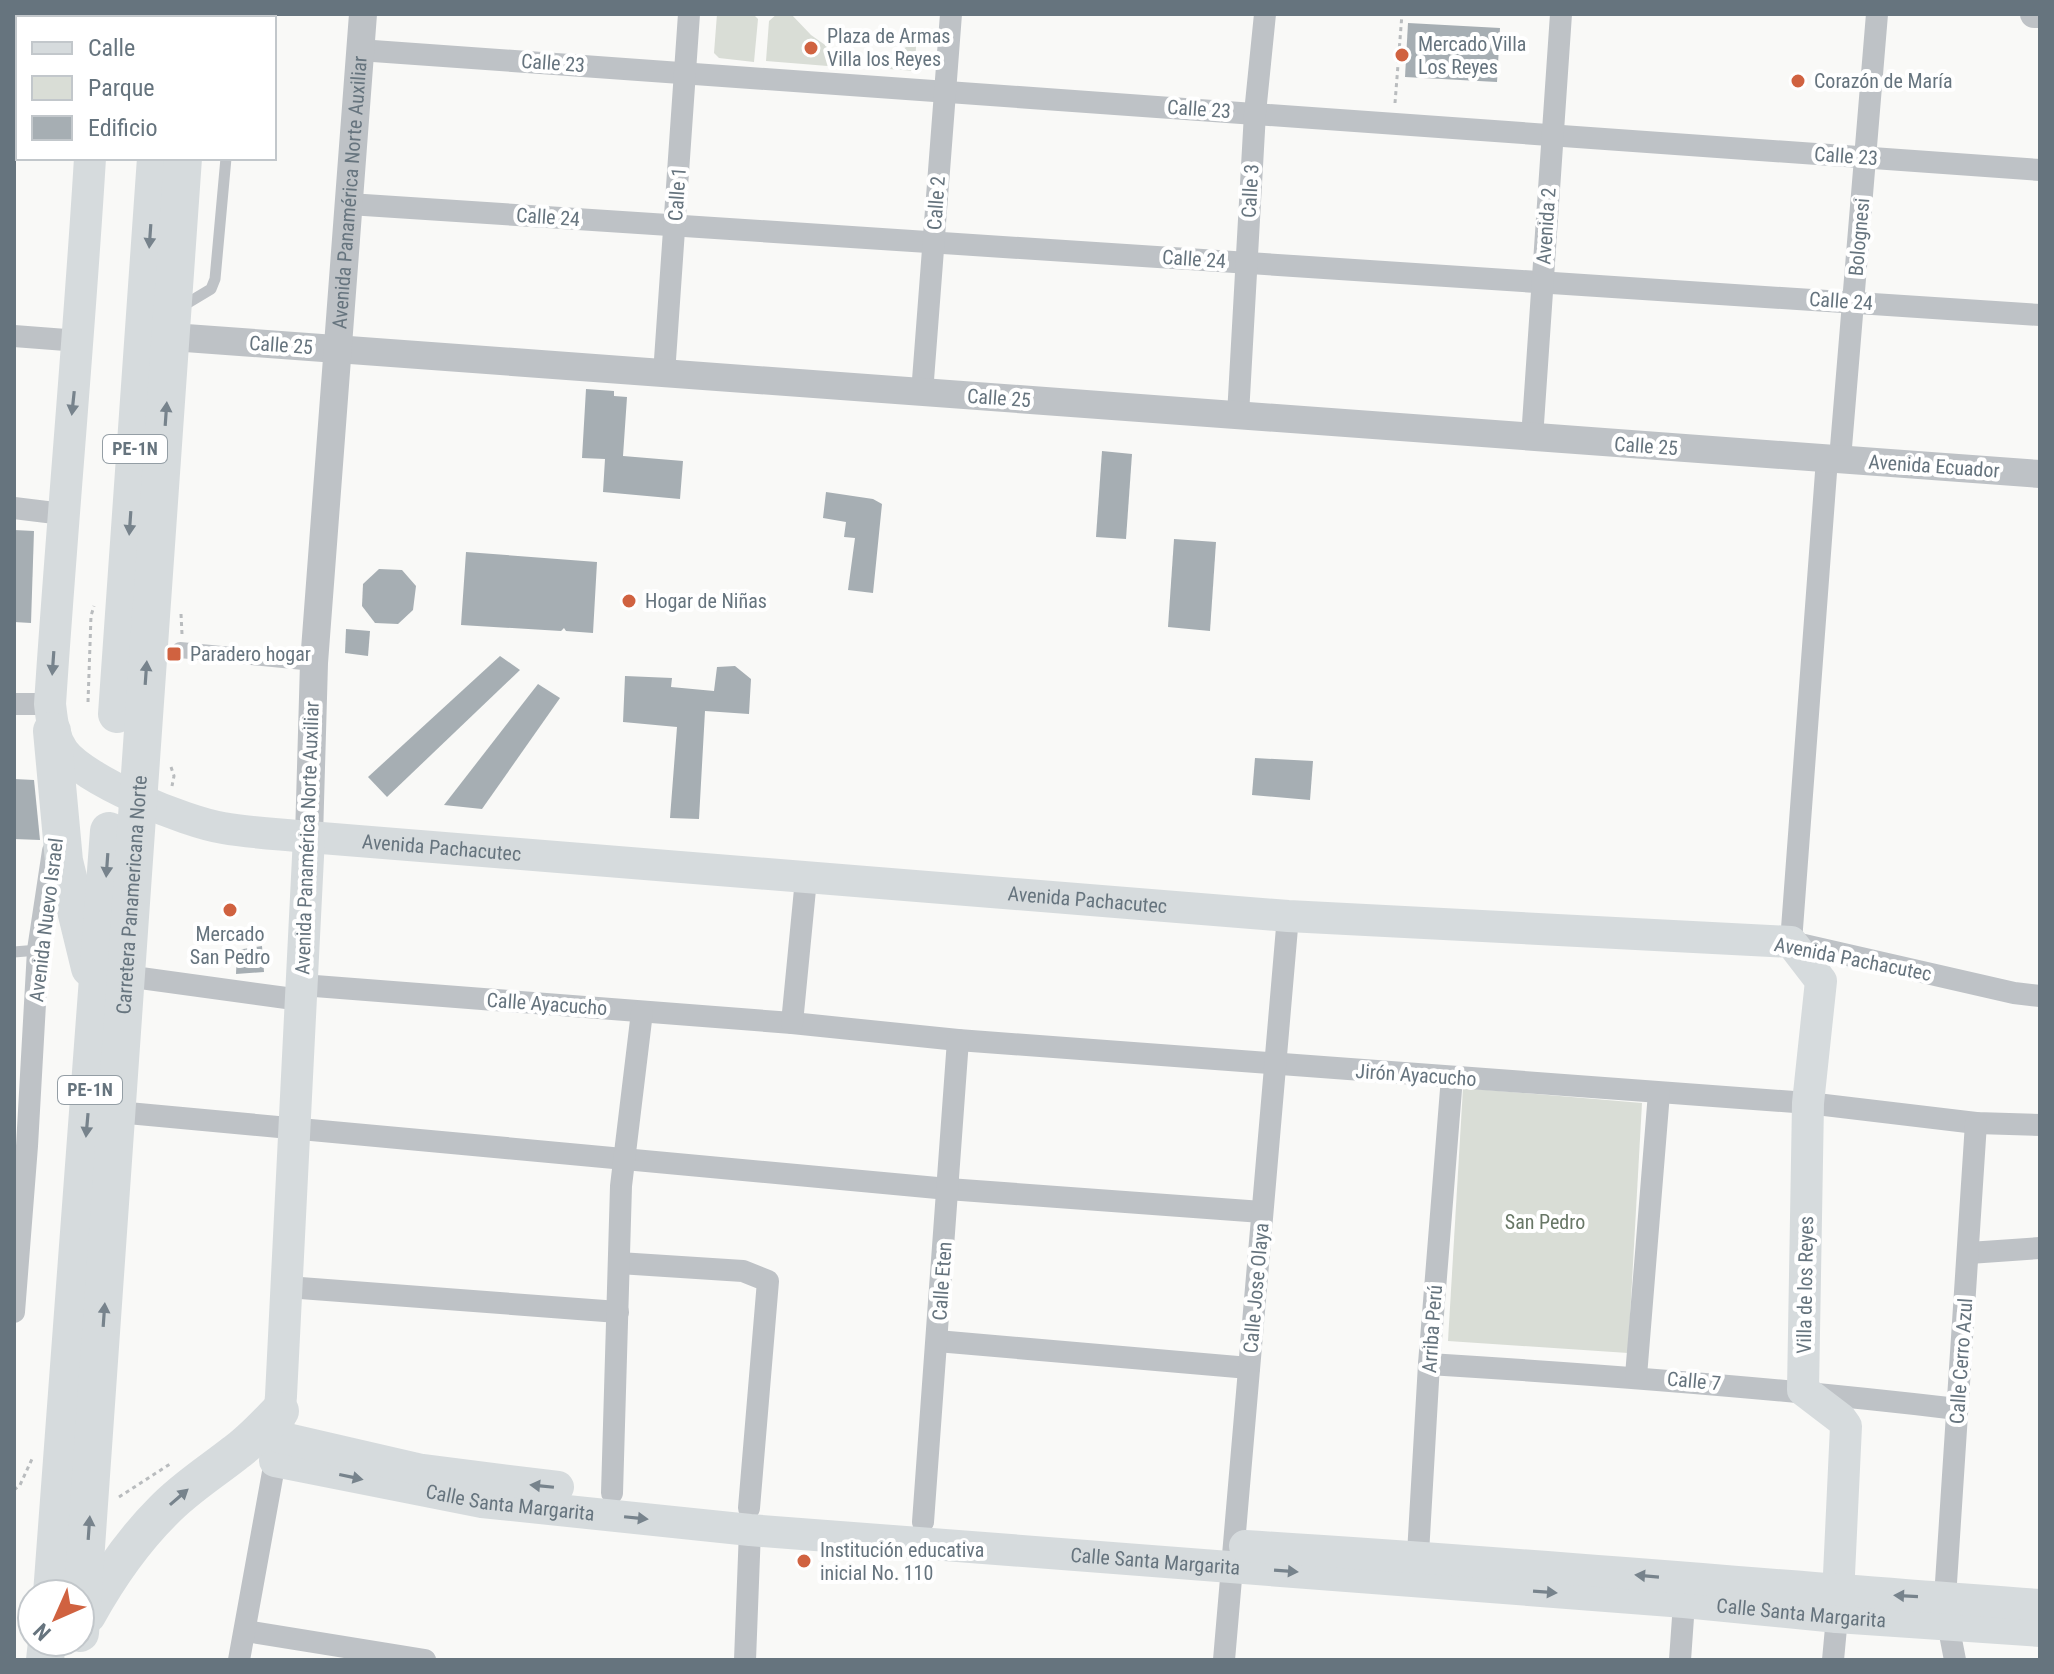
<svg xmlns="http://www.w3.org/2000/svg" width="2054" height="1674" font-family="'Roboto Condensed',sans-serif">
<rect width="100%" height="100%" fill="#f9f9f7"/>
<g fill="#d9ddd6">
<polygon points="717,14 753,14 758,19 754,62 719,58 714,53"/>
<polygon points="777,14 791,14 811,35 842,57 840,67 766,61 769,21"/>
<polygon points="908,46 916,46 915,71 877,68 877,63"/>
<polygon points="1463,1088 1642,1103 1628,1353 1448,1341"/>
</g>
<g fill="#a6aeb3">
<polygon points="1408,23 1500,28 1497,82 1405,77"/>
<polygon points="586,389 614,391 614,396 627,397 623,456 683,461 680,499 603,492 605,459 582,458"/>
<polygon points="1102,451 1132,454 1126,539 1096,537"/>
<polygon points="826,492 873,499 882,504 873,593 848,590 855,538 844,537 846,522 823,518"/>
<polygon points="14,530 34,531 31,623 14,622"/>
<polygon points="1174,539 1216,542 1210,631 1168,627"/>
<polygon points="466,552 597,562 593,633 566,631 564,628 561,631 461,625"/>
<polygon points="379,569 402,570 416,586 413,610 398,624 375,623 362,606 363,584"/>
<polygon points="346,629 370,631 368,656 345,653"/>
<polygon points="500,656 520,670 387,797 368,777"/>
<polygon points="735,666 751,679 749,714 705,711 699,819 670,818 677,727 623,722 625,676 672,678 671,687 714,691 717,667"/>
<polygon points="538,684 560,698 482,809 444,805"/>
<polygon points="1255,758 1313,761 1310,800 1252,795"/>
<polygon points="14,779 34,780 40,840 14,839"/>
<polygon points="262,946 264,972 236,974 237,950"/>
</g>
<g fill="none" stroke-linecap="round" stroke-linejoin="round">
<g stroke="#b9bcbe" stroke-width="3" stroke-dasharray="4 4" stroke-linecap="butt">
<polyline points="1395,103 1402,14"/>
<polyline points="181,614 182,634"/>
<polyline points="88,702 91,616 94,606"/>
<polyline points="171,767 174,776 172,786"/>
<polyline points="14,1490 20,1485 32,1459"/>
<polyline points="119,1497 170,1464"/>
</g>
<g stroke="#bec2c6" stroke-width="11">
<polyline points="238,18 239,14"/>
<polyline points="181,307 211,289 215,279 226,158"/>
<polyline points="14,952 38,950"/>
</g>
<polyline stroke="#bec2c6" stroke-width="16" points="180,650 314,663"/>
<g stroke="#bec2c6" stroke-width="22">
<polyline points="359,50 2040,170"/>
<polyline points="349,204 2040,315"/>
<polyline points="14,336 79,341"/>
<polyline points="664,374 689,14"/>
<polyline points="922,393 951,14"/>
<polyline points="1238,415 1255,113 1265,14"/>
<polyline points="1532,438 1561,14"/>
<polyline points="1827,459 1791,942 2014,993 2040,996"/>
<polyline points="1840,459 1877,14"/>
<polyline points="14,508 63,514"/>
<polyline points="14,704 50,704"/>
<polyline points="126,976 301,1000"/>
<polyline points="302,985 792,1023 958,1040 1808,1103 1976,1123 2040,1125"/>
<polyline points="792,1023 806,879"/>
<polyline points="117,1112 948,1189 1262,1212"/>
<polyline points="1969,1253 2040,1248"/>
<polyline points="619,1263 743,1271 768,1281 749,1508"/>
<polyline points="287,1287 618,1312"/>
<polyline points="14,1312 27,1146 38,950 53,851"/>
<polyline points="937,1341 1249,1368"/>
<path d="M 1429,1364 C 1606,1375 1781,1388 1957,1409"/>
<polyline points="1636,1376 1659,1093"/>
<polyline points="612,1493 621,1186 642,1012"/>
<polyline points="923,1522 958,1040"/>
<polyline points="1417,1571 1429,1364 1452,1077"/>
<polyline points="1945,1598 1976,1123"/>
<polyline points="1948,1624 1955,1660"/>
<polyline points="246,1631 425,1660"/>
<polyline points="239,1660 275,1461"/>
<polyline points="745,1660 750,1530"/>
<polyline points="1224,1660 1288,916"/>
<polyline points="1680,1660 1685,1589"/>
<polyline points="1833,1660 1837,1617"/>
</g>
<g stroke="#bec2c6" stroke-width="28">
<polyline points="2034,14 2040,14"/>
<polyline points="172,337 2040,474"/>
<path id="s1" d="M 309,837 L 314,663 L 363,14"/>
</g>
<g stroke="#d6dbdd" stroke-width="32">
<polyline points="98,18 98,14"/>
<path id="s2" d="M 90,158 C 79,340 62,522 50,704 C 52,721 53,736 63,751 C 85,781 185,822 223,828 C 251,833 280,834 309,837 L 1288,916 L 1791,942 L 1821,981 L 1808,1103 L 1803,1390 L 1841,1419 L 1846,1426 L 1837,1617"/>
<path id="s3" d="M 309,837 L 281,1396 L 275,1461 L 482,1502 L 750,1530 L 1684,1602 L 1837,1617 L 2040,1631"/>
<polyline points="279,1437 422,1470 558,1487"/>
<path d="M 1245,1546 C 1510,1562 1775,1586 2040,1605"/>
</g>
<g stroke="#d6dbdd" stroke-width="38">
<polyline points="165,18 166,14"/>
<polyline points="117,714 156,158"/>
<polyline points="52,731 64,861 90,968"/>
<polyline points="52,1594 109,831"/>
<path d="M 87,1615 C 108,1577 132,1542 163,1511 C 185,1488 211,1472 235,1453 C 252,1441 266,1425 280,1411"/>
<path id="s4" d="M 80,1633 L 183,158"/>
<polyline points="45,1660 47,1642"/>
</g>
</g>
<defs><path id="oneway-solid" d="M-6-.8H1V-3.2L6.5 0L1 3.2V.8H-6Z" transform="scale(2)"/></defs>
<g fill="#77838c">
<use href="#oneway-solid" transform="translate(150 236) rotate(94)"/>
<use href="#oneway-solid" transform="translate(73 403) rotate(96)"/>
<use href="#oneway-solid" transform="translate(166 414) rotate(-86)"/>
<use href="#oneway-solid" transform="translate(130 523) rotate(94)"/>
<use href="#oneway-solid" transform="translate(53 663) rotate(94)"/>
<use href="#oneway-solid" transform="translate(146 673) rotate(-86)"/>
<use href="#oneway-solid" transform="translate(107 865) rotate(94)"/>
<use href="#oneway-solid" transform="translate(87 1125) rotate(95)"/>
<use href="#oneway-solid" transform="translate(104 1315) rotate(-86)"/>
<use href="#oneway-solid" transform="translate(351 1477) rotate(12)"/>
<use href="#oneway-solid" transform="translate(542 1486) rotate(-174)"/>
<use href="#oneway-solid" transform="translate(179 1497) rotate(-41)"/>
<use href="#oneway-solid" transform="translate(636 1518) rotate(6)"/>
<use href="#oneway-solid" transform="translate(89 1528) rotate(-86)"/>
<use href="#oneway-solid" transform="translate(1286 1571) rotate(4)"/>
<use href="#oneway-solid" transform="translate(1647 1576) rotate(-175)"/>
<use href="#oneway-solid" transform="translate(1545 1592) rotate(4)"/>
<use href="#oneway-solid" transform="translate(1906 1596) rotate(-177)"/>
</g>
<g fill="#d06240" stroke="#fff" stroke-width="3">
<circle cx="811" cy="48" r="8"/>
<circle cx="1402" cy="55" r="8"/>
<circle cx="1798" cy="81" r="8"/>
<circle cx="629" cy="601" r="8"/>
<rect x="166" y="646" width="16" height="16" rx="4"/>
<circle cx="230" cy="910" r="8"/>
<circle cx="804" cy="1561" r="8"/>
</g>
<g text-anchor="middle" stroke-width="8" stroke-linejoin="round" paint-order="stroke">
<g fill="#fff" stroke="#949ea5" stroke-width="2">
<rect x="103" y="435" width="64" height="28" rx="6"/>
<rect x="58" y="1076" width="64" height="28" rx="6"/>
</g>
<g font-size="18" font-weight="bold" fill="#66747e">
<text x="135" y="455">PE-1N</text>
<text x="90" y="1096">PE-1N</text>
</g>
<g font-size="20" fill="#66747e" stroke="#fff" text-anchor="start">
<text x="827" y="43">Plaza de Armas<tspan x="827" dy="23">Villa los Reyes</tspan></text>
<text x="1418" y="51">Mercado Villa<tspan x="1418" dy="23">Los Reyes</tspan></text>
<text x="1814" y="88">Corazón de María</text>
<text x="645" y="608">Hogar de Niñas</text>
<text x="190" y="661">Paradero hogar</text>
<text x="230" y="941" text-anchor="middle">Mercado<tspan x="230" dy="23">San Pedro</tspan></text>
<text x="820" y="1557">Institución educativa<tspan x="820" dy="23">inicial No. 110</tspan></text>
</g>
<g font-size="20" fill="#66747e" stroke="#fff">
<text transform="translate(553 63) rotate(4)" y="7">Calle 23</text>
<text transform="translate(1199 109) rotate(4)" y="7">Calle 23</text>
<text transform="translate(1846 156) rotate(4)" y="7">Calle 23</text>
<text transform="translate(1250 191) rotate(-87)" y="7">Calle 3</text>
<text dy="7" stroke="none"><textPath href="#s1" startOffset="646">Avenida Panamérica Norte Auxiliar</textPath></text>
<text transform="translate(677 194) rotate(-86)" y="7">Calle 1</text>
<text transform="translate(936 203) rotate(-86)" y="7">Calle 2</text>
<text transform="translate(548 217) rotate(4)" y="7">Calle 24</text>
<text transform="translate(1546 226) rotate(-86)" y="7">Avenida 2</text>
<text transform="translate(1859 237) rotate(-85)" y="7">Bolognesi</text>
<text transform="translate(1194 259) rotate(4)" y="7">Calle 24</text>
<text transform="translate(1841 301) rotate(4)" y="7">Calle 24</text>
<text transform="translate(281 345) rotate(4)" y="7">Calle 25</text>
<text transform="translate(999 398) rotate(4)" y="7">Calle 25</text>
<text transform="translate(1646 446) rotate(4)" y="7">Calle 25</text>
<text transform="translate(1934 466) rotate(4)" y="7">Avenida Ecuador</text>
<text transform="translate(307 838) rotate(-88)" y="7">Avenida Panamérica Norte Auxiliar</text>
<text dy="7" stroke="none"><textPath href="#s2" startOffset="996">Avenida Pachacutec</textPath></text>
<text dy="7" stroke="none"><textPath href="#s4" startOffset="740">Carretera Panamericana Norte</textPath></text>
<text dy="7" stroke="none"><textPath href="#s2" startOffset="1644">Avenida Pachacutec</textPath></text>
<text transform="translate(46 920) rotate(-83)" y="7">Avenida Nuevo Israel</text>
<text transform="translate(1853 959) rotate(11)" y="7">Avenida Pachacutec</text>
<text transform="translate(547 1004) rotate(4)" y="7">Calle Ayacucho</text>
<text transform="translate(1416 1075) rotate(4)" y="7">Jirón Ayacucho</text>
<text transform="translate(942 1281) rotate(-86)" y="7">Calle Eten</text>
<text transform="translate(1805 1285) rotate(-89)" y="7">Villa de los Reyes</text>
<text transform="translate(1256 1288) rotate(-85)" y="7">Calle Jose Olaya</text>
<text transform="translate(1432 1329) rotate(-86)" y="7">Arriba Perú</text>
<text transform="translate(1961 1361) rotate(-86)" y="7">Calle Cerro Azul</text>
<text transform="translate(1694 1381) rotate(5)" y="7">Calle 7</text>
<text dy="7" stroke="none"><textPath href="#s3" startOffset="864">Calle Santa Margarita</textPath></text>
<text dy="7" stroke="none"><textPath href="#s3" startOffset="1512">Calle Santa Margarita</textPath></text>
<text dy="7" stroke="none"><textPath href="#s3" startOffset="2160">Calle Santa Margarita</textPath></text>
</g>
<g font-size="20" fill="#687766" stroke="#fff">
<text x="1545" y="1229">San Pedro</text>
</g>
</g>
<rect width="2054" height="1674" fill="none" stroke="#66747e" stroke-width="32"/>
<rect x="16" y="16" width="260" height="144" fill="#ffffff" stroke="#c2c7cb" stroke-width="2"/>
<rect x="32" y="42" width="40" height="12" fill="#d6dbdd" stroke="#c2c7cb" stroke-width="2"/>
<text x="88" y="56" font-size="24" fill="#66747e">Calle</text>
<rect x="32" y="76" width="40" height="24" fill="#d9ddd6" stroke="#c2c7cb" stroke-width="2"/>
<text x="88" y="96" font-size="24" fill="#66747e">Parque</text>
<rect x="32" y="116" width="40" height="24" fill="#a6aeb3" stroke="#c2c7cb" stroke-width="2"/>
<text x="88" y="136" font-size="24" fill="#66747e">Edificio</text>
<g transform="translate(56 1618) rotate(225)"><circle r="38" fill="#ffffff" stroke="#c2c7cb" stroke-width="2"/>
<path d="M0-6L14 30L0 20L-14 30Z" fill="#d06240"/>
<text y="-12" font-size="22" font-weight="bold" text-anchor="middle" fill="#66747e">N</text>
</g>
</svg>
